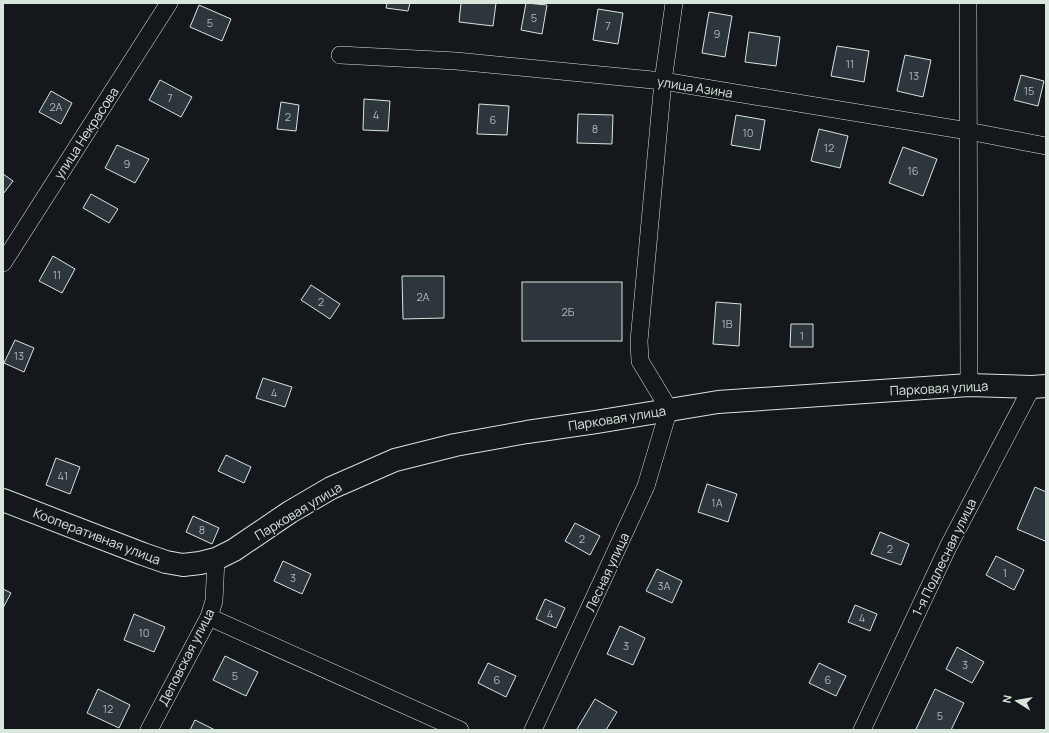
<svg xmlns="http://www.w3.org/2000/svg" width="1049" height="733" font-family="Manrope,sans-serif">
<rect width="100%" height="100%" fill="#14181c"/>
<g fill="#2c363c" stroke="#d8e6dc">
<polygon points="387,3 410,3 408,11 386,8"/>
<polygon points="461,3 496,3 493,26 459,22"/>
<polygon points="526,3 547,5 542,34 521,30"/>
<polygon points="199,5 231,19 222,41 190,27"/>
<polygon points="598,9 623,13 618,44 593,40"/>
<polygon points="709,12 732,16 725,57 702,53"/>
<polygon points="749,32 780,37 776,66 745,62"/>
<polygon points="837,46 869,51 864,82 831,76"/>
<polygon points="905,55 931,60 923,97 897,91"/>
<polygon points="1021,75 1044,81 1038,106 1014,100"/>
<polygon points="160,80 192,97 181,117 149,100"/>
<polygon points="51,91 72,103 61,124 39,112"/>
<polygon points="364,99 390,101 388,131 363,130"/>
<polygon points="281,102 299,105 296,131 277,129"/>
<polygon points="479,104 509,106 507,135 477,134"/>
<polygon points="578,114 613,115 612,144 577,143"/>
<polygon points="736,115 765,120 760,150 731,145"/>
<polygon points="819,129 848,136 840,168 811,161"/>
<polygon points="117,145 149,159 135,183 105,168"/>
<polygon points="903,147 937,159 923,196 889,183"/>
<polygon points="3,174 13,181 3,194"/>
<polygon points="91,194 118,209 109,223 83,208"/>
<polygon points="53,256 75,269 62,293 39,281"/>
<polygon points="402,276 444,276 444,318 403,319"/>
<rect x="522" y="282" width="100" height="59"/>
<polygon points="311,285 340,304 330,319 301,300"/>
<polygon points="716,302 741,304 739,346 713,344"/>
<polygon points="791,324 813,324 813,347 790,347"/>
<polygon points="15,340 34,348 24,372 4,363"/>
<polygon points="263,378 292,387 285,407 256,398"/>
<polygon points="226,455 251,467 244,483 218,471"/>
<polygon points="56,458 80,467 70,494 46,485"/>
<polygon points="707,484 737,494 728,522 698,512"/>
<polygon points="1035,487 1046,492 1046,538 1045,541 1017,529"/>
<polygon points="193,516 219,528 212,544 186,532"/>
<polygon points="575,523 600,536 590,555 565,541"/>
<polygon points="880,532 909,544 901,565 871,554"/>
<polygon points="996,556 1024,570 1014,590 986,575"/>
<polygon points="283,561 311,574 302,594 274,581"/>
<polygon points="657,569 682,581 672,603 646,591"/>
<polygon points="3,589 11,593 3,608"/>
<polygon points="545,599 565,608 556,628 536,619"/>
<polygon points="855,605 877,614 870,631 848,622"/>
<polygon points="134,614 165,627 154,652 124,640"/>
<polygon points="620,626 645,638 633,665 607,654"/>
<polygon points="957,647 984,662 972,683 946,669"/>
<polygon points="225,656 258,672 246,696 213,680"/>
<polygon points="488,663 516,676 506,697 478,683"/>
<polygon points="819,663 846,676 836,696 809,683"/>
<polygon points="98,689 130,705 119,728 87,713"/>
<polygon points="935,689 964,703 951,730 919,730 916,729"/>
<polygon points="595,699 617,712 606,730 578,730 577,729"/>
<polygon points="195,720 215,730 190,730"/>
</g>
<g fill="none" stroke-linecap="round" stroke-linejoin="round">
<defs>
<g id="street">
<polyline points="968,3 969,385"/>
<polyline points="340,55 456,61 663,81 968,131 1046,146"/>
<polyline points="3,263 169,3"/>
<polyline points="209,617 460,730"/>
<polyline points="149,730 209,617 214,601 216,559"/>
<polyline points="533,730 646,486 669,409 640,361 639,341 663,81 674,3"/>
<polyline points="862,730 948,547 1032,387"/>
</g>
<polyline id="secondary" points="3,500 143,554 166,562 183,565 200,563 216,559 234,550 290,512 331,488 395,460 455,445 527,432 596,422 718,402 969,385 1032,387 1046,386"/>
</defs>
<use href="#street" stroke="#d8e6dc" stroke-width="18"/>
<use href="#secondary" stroke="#d8e6dc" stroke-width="24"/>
<use href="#street" stroke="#14181c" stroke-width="17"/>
<use href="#secondary" stroke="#14181c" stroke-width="22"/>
</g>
<g text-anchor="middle" stroke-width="3" stroke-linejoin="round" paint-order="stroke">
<g font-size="11" fill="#adbab4">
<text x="534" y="22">5</text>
<text x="210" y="27">5</text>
<text x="608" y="30">7</text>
<text x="717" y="38">9</text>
<text x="850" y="68">11</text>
<text x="914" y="80">13</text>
<text x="1029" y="95">15</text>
<text x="170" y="102">7</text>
<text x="56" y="111">2А</text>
<text x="376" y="119">4</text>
<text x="288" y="121">2</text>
<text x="493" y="124">6</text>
<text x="595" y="133">8</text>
<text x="748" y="137">10</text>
<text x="829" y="152">12</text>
<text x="127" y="168">9</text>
<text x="913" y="175">16</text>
<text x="57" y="279">11</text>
<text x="423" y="301">2А</text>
<text x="321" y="306">2</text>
<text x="568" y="316">2Б</text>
<text x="727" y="328">1В</text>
<text x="802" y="340">1</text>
<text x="19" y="360">13</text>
<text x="274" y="397">4</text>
<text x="63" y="480">41</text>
<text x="717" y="507">1А</text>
<text x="202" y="534">8</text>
<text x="582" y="543">2</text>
<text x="890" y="553">2</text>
<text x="1005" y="577">1</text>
<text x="293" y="582">3</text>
<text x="664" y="590">3А</text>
<text x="550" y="618">4</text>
<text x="862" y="622">4</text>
<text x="144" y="637">10</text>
<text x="626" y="650">3</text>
<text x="965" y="669">3</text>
<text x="235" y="680">5</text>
<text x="497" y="684">6</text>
<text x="828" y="684">6</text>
<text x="108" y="713">12</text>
<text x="940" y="720">5</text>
</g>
<g font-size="13" fill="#d8e6dc" stroke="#14181c">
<text transform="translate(695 87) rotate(9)" y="5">улица Азина</text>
<text transform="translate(86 133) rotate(-57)" y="5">улица Некрасова</text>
<text transform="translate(939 388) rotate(-3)" y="5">Парковая улица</text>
<text transform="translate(617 418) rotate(-9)" y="5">Парковая улица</text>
<text transform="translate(298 511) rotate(-31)" y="5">Парковая улица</text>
<text transform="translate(97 536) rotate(21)" y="5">Кооперативная улица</text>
<text transform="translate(944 557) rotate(-64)" y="5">1-я Подлесная улица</text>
<text transform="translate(607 572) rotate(-65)" y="5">Лесная улица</text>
<text transform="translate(186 657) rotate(-63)" y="5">Деповская улица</text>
</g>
</g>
<rect width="1049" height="733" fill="none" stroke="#d8e6dc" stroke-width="8"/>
<g transform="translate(1017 701) rotate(281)" stroke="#14181c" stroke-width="3" paint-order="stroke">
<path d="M0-3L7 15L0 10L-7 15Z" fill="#d8e6dc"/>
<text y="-6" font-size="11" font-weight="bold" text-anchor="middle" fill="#d8e6dc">N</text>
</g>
</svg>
